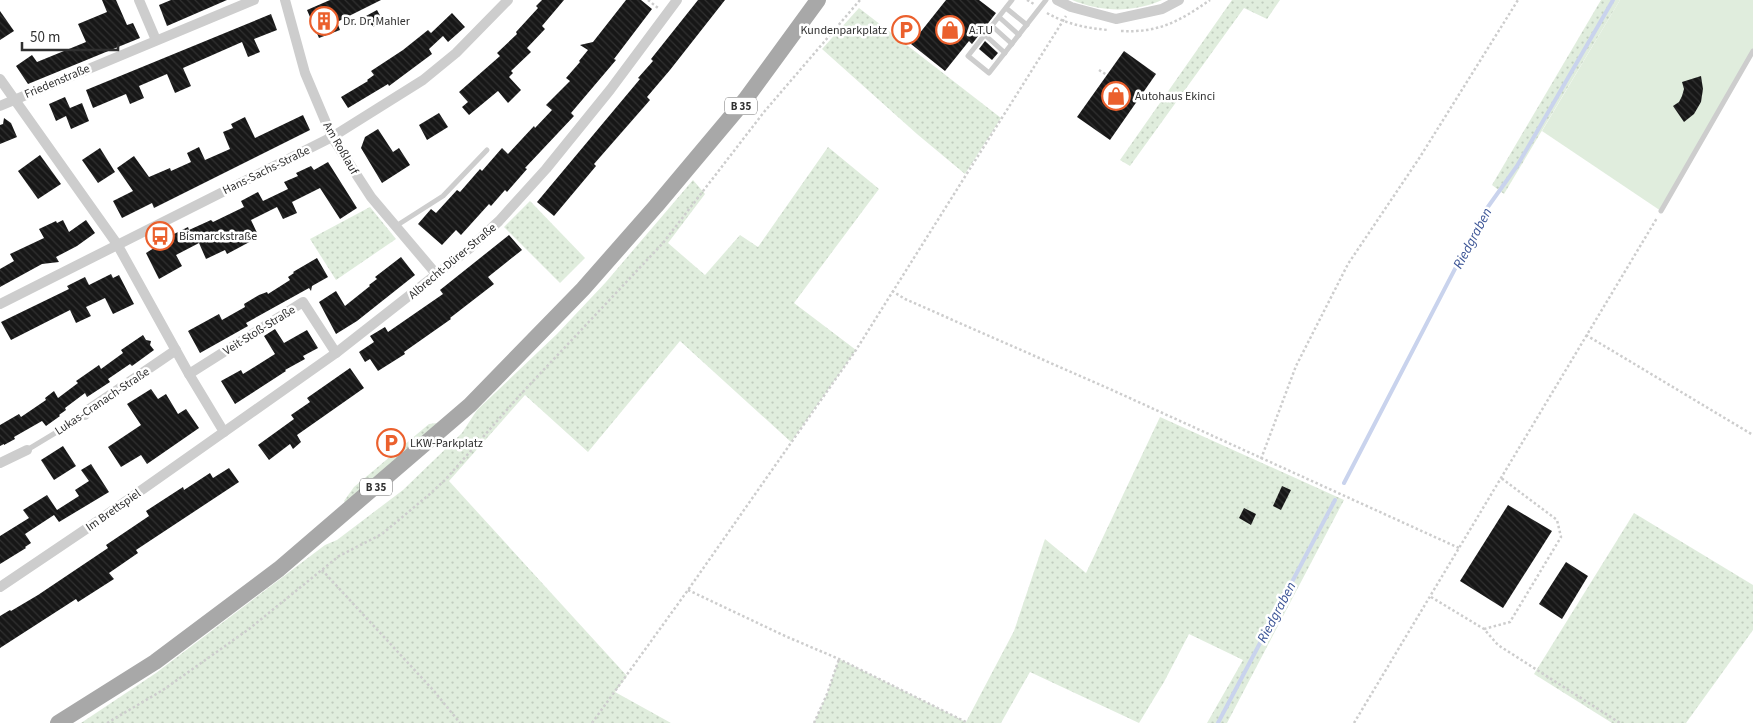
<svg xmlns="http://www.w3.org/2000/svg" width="1753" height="723" font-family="'Source Sans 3',sans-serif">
<defs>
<pattern id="grass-dots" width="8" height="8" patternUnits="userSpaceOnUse" patternTransform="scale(1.25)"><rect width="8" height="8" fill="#e0eddd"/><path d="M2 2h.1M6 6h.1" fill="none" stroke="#c0ccbe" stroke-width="1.8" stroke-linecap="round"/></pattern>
<pattern id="building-back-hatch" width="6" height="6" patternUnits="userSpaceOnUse" patternTransform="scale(1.25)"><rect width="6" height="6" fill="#171717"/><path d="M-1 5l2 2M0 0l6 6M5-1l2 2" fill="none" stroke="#303030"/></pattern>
</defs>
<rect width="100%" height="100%" fill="#fff"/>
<g fill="url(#grass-dots)">
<path d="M 1072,0 L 1162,0 C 1133,13 1101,12 1072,0 Z"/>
<polygon points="1232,0 1280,0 1267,19 1244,8 1130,166 1120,160"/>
<polygon points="1601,0 1620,0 1504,194 1492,185"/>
<polygon points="859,8 1001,118 965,174 917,134 822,49"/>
<polygon points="828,147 879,189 794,303 856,350 791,442 680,341 588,452 525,395 449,481 627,676 615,692 671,723 81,723 156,673 325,545 337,540 403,490 462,433 477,410 557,334 606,282 693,180 705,194 668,243 705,275 740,235 758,247"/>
<polygon points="530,201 585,258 560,283 504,227"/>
<polygon points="370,207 396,239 336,280 310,239"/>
<polygon points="1160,417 1344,500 1227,723 1207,723 1243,660 1189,634 1164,682 1139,723 1030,672 1001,723 814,723 827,694 839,659 966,722 1014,631 1045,539 1086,573"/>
<polygon points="437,423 347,505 344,501 354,487 429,424"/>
<polygon points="1634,513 1753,585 1753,630 1686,723 1612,723 1534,674"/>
</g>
<polygon fill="#e0eddd" points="1620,0 1753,0 1753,51 1661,211 1542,131"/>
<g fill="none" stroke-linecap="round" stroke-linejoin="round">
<g stroke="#c9d3ed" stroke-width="4">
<polyline points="1344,483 1485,211 1517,166 1613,0"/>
<polyline points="1218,723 1335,500"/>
</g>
</g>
<g fill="url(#building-back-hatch)">
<polygon points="102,0 116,0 127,25 133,23 140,38 28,84 16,66 32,55 37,62 86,42 78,24 107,12"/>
<polygon points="171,0 227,0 167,26 159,5"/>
<polygon points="330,0 381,0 337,22 340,30 319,38 307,10"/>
<polygon points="542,0 564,0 542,26 545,29 527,48 531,52 511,71 513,73 509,77 521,90 508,103 498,91 469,115 462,107 468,102 459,92 500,56 497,53 517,34 516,32 538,8 536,6"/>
<polygon points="626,0 641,0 652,9 614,59 616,60 571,113 574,116 525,168 527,169 507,192 505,190 491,206 489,204 461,235 456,230 442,245 418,224 431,209 436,213 457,190 460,192 480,169 482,171 502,148 508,154 534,126 535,128 552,110 546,105 570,81 566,78 580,62 579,61 588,50 580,45 593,42"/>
<polygon points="698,0 725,0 670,70 647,97 650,100 594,164 596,166 554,216 537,202 640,79 638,78 653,61 651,59"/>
<polygon points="946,0 979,0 996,13 972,44 969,41 945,71 911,44"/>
<polygon points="377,10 383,21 373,27 366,16"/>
<polygon points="0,11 14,31 0,40"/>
<polygon points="452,13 465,27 448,42 443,36 429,49 432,54 389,86 388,84 348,108 341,97 368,81 367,80 374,75 371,71 403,50 428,30 431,33"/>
<polygon points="271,14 277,30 254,39 260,52 248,57 242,42 183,68 191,86 175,93 167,74 139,86 144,98 130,104 126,94 93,108 86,90"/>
<polygon points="985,41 998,53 992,60 979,49"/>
<polygon points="1124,51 1156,74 1110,140 1077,117"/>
<polygon points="1701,76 1703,89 1701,102 1694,114 1684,122 1673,106 1679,102 1682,96 1684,89 1682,82"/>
<polygon points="65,97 70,108 82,103 89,121 71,129 66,116 56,121 49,104"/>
<polygon points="439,113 448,127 427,140 419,125"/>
<polygon points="303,115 310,130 154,208 152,203 122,218 113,201 133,191 117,168 134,156 149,177 170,168 171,171 191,162 187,153 199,147 205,160 230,149 223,132 233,128 231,124 245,117 255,138"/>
<polygon points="4,118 11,123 17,137 0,144 0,125 3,124"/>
<polygon points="378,129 393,152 399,148 410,165 382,183 361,148 365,137"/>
<polygon points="100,148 115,172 98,183 82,160"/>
<polygon points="40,155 61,184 38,199 18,171"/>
<polygon points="328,162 357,208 340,219 320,188 292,202 297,213 283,219 277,207 251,220 259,237 227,254 225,250 206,259 199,243 176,255 182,266 159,279 146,253 154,248 152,245 188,227 189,230 211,220 213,222 244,207 241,201 258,192 263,201 288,189 284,182 298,176 296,173 311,166 314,170"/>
<polygon points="63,220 69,232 86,220 95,233 77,246 56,257 59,262 42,264 0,287 0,269 14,261 10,254 44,238 39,229 56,221 57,223"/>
<polygon points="509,235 522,250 488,277 494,284 450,318 451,319 404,352 405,354 378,371 370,359 365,362 359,352 374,342 370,336 385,327 388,332 443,294 440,290"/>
<polygon points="401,257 415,275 357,321 336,334 319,302 336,291 345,306 370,286 369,285 377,279 375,277"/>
<polygon points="317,258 328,277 312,286 311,291 309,288 246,323 248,326 200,353 188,331 219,314 222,320 245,307 244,304 259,295 267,292 268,294 290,280 288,277 294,273 293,272"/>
<polygon points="111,274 113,278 119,275 134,304 113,314 105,298 86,307 91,316 76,323 70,310 11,340 1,322 69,289 67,286 85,277 89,285"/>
<polygon points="275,329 284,343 307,330 318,348 303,356 305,359 285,370 286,371 235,404 221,381 241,370 243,374 275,354 264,336"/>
<polygon points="143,335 146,340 151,341 150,345 154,350 132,366 130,364 108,379 110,382 87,397 85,393 65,408 66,410 59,415 60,416 46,426 42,421 14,437 15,439 4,445 4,444 0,446 0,425 19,414 21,417 46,400 45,398 54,391 58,398 78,383 76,381 99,365 101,369 123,353 121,350"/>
<polygon points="350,368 364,388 297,435 301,442 293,449 290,444 269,460 258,445 294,419 291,415 310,402 307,398"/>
<polygon points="151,389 158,399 166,394 178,414 186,409 199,428 147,464 141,455 121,467 108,447 141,425 127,404"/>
<polygon points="63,446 76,466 54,480 41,460"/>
<polygon points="91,464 109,492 59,522 54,515 25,534 31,543 25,547 26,548 0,564 0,536 29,518 23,510 47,495 57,510 79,496 75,490 89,481 81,470"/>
<polygon points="229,468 239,482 136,550 138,553 109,573 114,579 78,602 76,599 0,648 0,616 10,610 11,611 38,595 108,548 106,545 149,516 146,511 166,498 183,487 184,490 210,473 213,478"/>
<polygon points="1282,486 1291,490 1281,510 1273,506"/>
<polygon points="1508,505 1552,531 1503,608 1460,581"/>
<polygon points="1244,508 1256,514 1251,525 1239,518"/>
<polygon points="1566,562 1588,576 1562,619 1539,604"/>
</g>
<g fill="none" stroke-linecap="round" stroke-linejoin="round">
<g stroke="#cdcdcd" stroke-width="2.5" stroke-dasharray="2.5 2.5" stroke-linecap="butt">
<polyline points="648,0 658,8"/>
<polyline points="1027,0 1034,4"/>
<path d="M 1047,13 C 1066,24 1086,28 1108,30"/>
<path d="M 1121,31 C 1159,33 1180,21 1210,0"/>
<polyline points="1099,70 1107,75"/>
<polyline points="892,291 905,299 1112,390 1459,548"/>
<polyline points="1586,335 1753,435"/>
<polyline points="1261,459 1296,366 1348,264 1420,157 1518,0"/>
<polyline points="322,570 434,691 460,723"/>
<polyline points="688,590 785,636 839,659 968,723"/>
<polyline points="1431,597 1484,629 1498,645 1620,723"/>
<polyline points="1484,629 1510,622 1561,537 1557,520 1501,478"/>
<polyline points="107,723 163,690 249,629 339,556 382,534 431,493 446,479 520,395 663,243 764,112 860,0"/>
<polyline points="592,723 688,590 856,350 1066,16"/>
<polyline points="814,723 827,694 839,659"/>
<polyline points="1354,723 1657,218"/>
</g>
<g stroke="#cdcdcd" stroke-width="5">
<polyline points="1012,0 968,56 989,73 1046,0"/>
<polyline points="1006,8 1027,25"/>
<polyline points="999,17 1019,35"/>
<polyline points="992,26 1012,44"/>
<polyline points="985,35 1005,53"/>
<polyline points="1661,211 1753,51"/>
<polyline points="396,226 443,196 487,150"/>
<polyline points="27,450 85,415"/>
</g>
<g stroke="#cdcdcd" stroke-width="10">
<polyline points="139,0 156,40"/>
<polyline points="285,0 305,73 332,137 371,197 437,275"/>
<polyline points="1057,0 1071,7 1116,19 1162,9 1179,0"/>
<polyline points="0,79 117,244 189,374 224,432"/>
<polyline points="0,106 254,0"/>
<polyline points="0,304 332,137 423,80 456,53 508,0"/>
<polyline points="189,374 303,302 336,353"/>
<polyline points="85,415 88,410 176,350"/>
<polyline points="0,463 27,450"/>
<polyline points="0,587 92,525 336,353 470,248 499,221 546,169 610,90 677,0"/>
</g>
<polyline stroke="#a8a8a8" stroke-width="16" points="58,723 155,662 279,569 470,405 583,289 656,206 745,100 818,0"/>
</g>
<defs>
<symbol id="building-ring" viewBox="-11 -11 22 22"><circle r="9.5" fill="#fff" stroke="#eb602d" stroke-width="1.5"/><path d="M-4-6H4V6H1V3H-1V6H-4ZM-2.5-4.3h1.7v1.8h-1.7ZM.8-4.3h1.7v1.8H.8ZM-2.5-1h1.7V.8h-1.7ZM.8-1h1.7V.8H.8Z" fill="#eb602d"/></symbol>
<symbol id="parking-ring" viewBox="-11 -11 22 22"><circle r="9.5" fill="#fff" stroke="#eb602d" stroke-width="1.5"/><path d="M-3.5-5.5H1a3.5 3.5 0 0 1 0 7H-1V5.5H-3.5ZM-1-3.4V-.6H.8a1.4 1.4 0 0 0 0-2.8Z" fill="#eb602d"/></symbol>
<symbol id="shop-ring" viewBox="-11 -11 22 22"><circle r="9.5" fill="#fff" stroke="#eb602d" stroke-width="1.5"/><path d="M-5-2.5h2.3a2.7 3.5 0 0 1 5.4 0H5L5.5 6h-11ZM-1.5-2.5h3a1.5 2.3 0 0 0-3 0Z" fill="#eb602d"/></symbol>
<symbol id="bus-ring" viewBox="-11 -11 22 22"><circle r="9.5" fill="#fff" stroke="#eb602d" stroke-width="1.5"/><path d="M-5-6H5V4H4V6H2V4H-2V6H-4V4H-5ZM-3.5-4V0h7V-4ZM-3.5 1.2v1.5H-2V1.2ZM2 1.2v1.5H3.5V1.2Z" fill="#eb602d"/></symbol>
</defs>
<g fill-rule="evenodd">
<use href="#building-ring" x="308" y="5" width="32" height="32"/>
<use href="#parking-ring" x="890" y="14" width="32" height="32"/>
<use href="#shop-ring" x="934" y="14" width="32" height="32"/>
<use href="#shop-ring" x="1100" y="80" width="32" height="32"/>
<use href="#bus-ring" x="144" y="220" width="32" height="32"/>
<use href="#parking-ring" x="375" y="427" width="32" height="32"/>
</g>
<g text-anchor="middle" stroke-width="5" stroke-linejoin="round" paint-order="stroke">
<g fill="#fff" stroke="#6e6e6e" stroke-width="1">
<rect x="725" y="97.5" width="32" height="17" rx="4"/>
<rect x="360" y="478.5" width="32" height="17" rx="4"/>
</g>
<g font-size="11" font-weight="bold" fill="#303030">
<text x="741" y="110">B 35</text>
<text x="376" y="491">B 35</text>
</g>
<g font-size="12" fill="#303030" stroke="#fff" text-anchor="start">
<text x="343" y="25">Dr. Dr. Mahler</text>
<text x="887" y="34" text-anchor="end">Kundenparkplatz</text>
<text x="969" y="34">A.T.U</text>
<text x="1135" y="100">Autohaus Ekinci</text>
<text x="179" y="240">Bismarckstraße</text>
<text x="410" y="447">LKW-Parkplatz</text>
</g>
<g font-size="12" fill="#303030" stroke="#fff">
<text transform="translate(57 81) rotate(-23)" y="4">Friedenstraße</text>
<text transform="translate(341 148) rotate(60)" y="4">Am Roßlauf</text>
<text transform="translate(266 170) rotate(-26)" y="4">Hans-Sachs-Straße</text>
<text transform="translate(452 261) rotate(-40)" y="4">Albrecht-Dürer-Straße</text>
<text transform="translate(259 330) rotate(-32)" y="4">Veit-Stoß-Straße</text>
<text transform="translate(102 401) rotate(-34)" y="4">Lukas-Cranach-Straße</text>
<text transform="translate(113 510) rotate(-35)" y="4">Im Brettspiel</text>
</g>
<g font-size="14" font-style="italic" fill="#3a5395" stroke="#fff">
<text transform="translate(1472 238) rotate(-62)" y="5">Riedgraben</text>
<text transform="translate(1276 612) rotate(-62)" y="5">Riedgraben</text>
</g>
</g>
<path d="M22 42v8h96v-8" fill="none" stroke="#303030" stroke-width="2.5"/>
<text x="30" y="42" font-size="15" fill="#303030" stroke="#ffffff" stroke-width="4" paint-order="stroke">50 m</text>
</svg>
